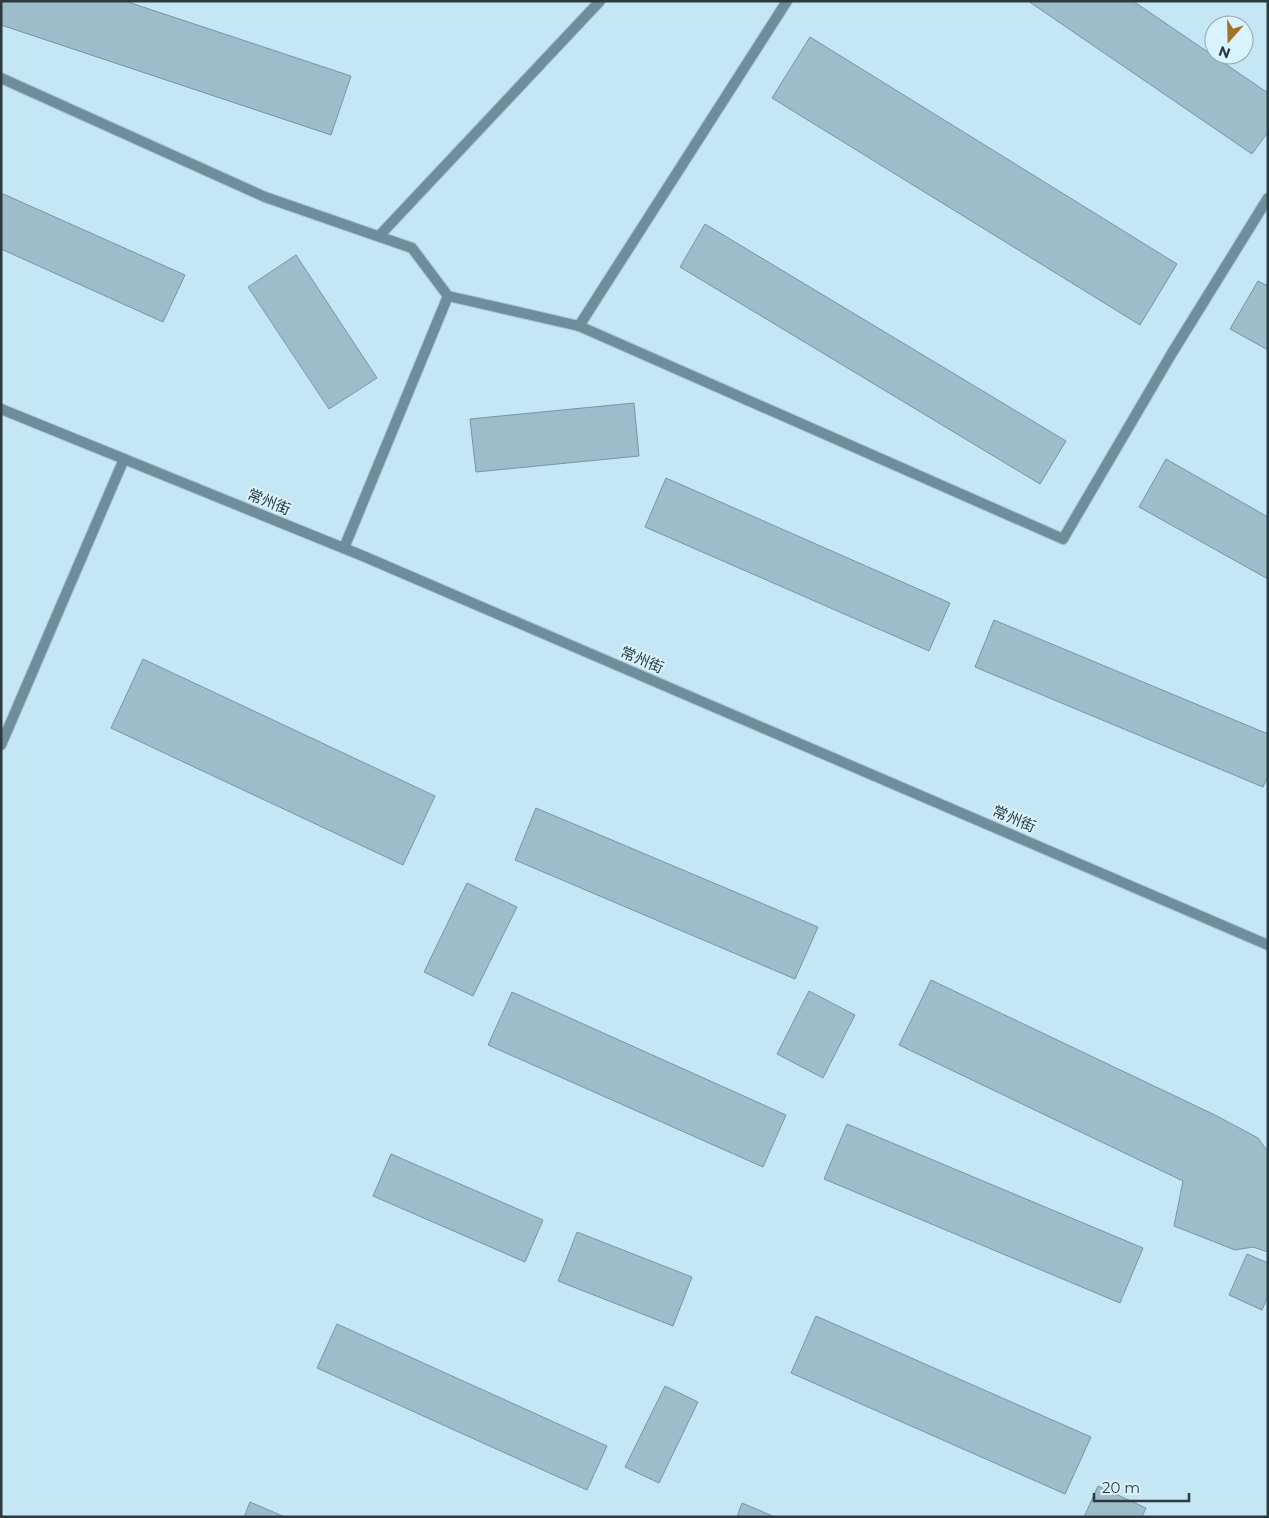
<svg xmlns="http://www.w3.org/2000/svg" width="1269" height="1518" font-family="Montserrat,'Noto Sans SC',sans-serif">
<rect width="100%" height="100%" fill="#c5e6f5"/>
<g fill="#9dbdcb" stroke="#7796a3">
<polygon points="1,1 125,1 351,76 331,135 1,25"/>
<polygon points="1028,1 1133,1 1268,93 1268,132 1252,154"/>
<polygon points="810,37 1177,264 1140,325 772,98"/>
<polygon points="1,193 185,275 163,322 1,249"/>
<polygon points="705,224 1066,441 1040,484 680,267"/>
<polygon points="296,255 377,378 329,409 248,287"/>
<polygon points="1258,281 1268,286 1268,350 1230,329"/>
<polygon points="634,403 639,456 476,472 470,419"/>
<polygon points="1166,459 1268,517 1268,579 1139,507"/>
<polygon points="666,478 950,603 929,651 645,527"/>
<polygon points="994,620 1268,734 1268,776 1263,787 975,667"/>
<polygon points="143,659 435,796 403,865 111,728"/>
<polygon points="536,808 818,927 795,979 515,860"/>
<polygon points="467,883 517,907 473,996 424,972"/>
<polygon points="931,980 1215,1115 1258,1138 1268,1152 1268,1252 1253,1247 1235,1250 1174,1226 1183,1181 899,1045"/>
<polygon points="809,991 855,1015 823,1078 777,1054"/>
<polygon points="512,992 786,1115 763,1167 488,1045"/>
<polygon points="847,1124 1143,1248 1120,1303 824,1179"/>
<polygon points="391,1154 543,1220 525,1262 373,1196"/>
<polygon points="577,1232 692,1277 673,1326 558,1281"/>
<polygon points="1247,1254 1268,1263 1268,1296 1262,1310 1229,1295"/>
<polygon points="816,1316 1091,1437 1065,1494 791,1373"/>
<polygon points="337,1324 607,1446 587,1490 317,1368"/>
<polygon points="665,1386 698,1402 659,1483 625,1467"/>
<polygon points="1098,1486 1146,1508 1142,1517 1084,1517"/>
<polygon points="250,1502 285,1517 244,1517"/>
<polygon points="742,1503 775,1517 737,1517"/>
</g>
<g fill="none" stroke-linecap="round" stroke-linejoin="round">
<defs>
<g id="service">
<polyline points="1,78 265,197 412,248 448,296 344,548"/>
<polyline points="379,236 600,1"/>
<polyline points="448,296 579,326 787,1"/>
<polyline points="579,326 1063,539 1172,353 1268,198"/>
</g>
<g id="minor">
<polyline points="1,409 363,556 1268,945"/>
<polyline points="1,745 124,459"/>
</g>
</defs>
<use href="#service" stroke="#a6c4d1" stroke-width="12"/>
<use href="#minor" stroke="#a6c4d1" stroke-width="12"/>
<use href="#service" stroke="#6f8d9a" stroke-width="10"/>
<use href="#minor" stroke="#6f8d9a" stroke-width="10"/>
</g>
<g text-anchor="middle" stroke-width="4" stroke-linejoin="round" paint-order="stroke">
<g font-size="15" fill="#2c3a3f" stroke="#d8f2fe">
<text transform="translate(269 502) rotate(22)" y="5">常州街</text>
<text transform="translate(642 660) rotate(23)" y="5">常州街</text>
<text transform="translate(1014 819) rotate(23)" y="5">常州街</text>
</g>
</g>
<rect width="1269" height="1518" fill="none" stroke="#2c3a3f" stroke-width="5"/>
<g transform="translate(1229 40) rotate(200)"><circle r="24" fill="#d8f2fe" stroke="#93a8b2"/>
<path d="M0-4L9 19L0 12L-9 19Z" fill="#a17326"/>
<text y="-8" font-size="14" font-weight="bold" text-anchor="middle" fill="#2c3a3f">N</text>
</g>
<path d="M1094 1493v8h95v-8" fill="none" stroke="#2c3a3f" stroke-width="2.5"/>
<text x="1102" y="1493" font-size="15" fill="#2c3a3f" stroke="#d8f2fe" stroke-width="4" paint-order="stroke">20 m</text>
</svg>
